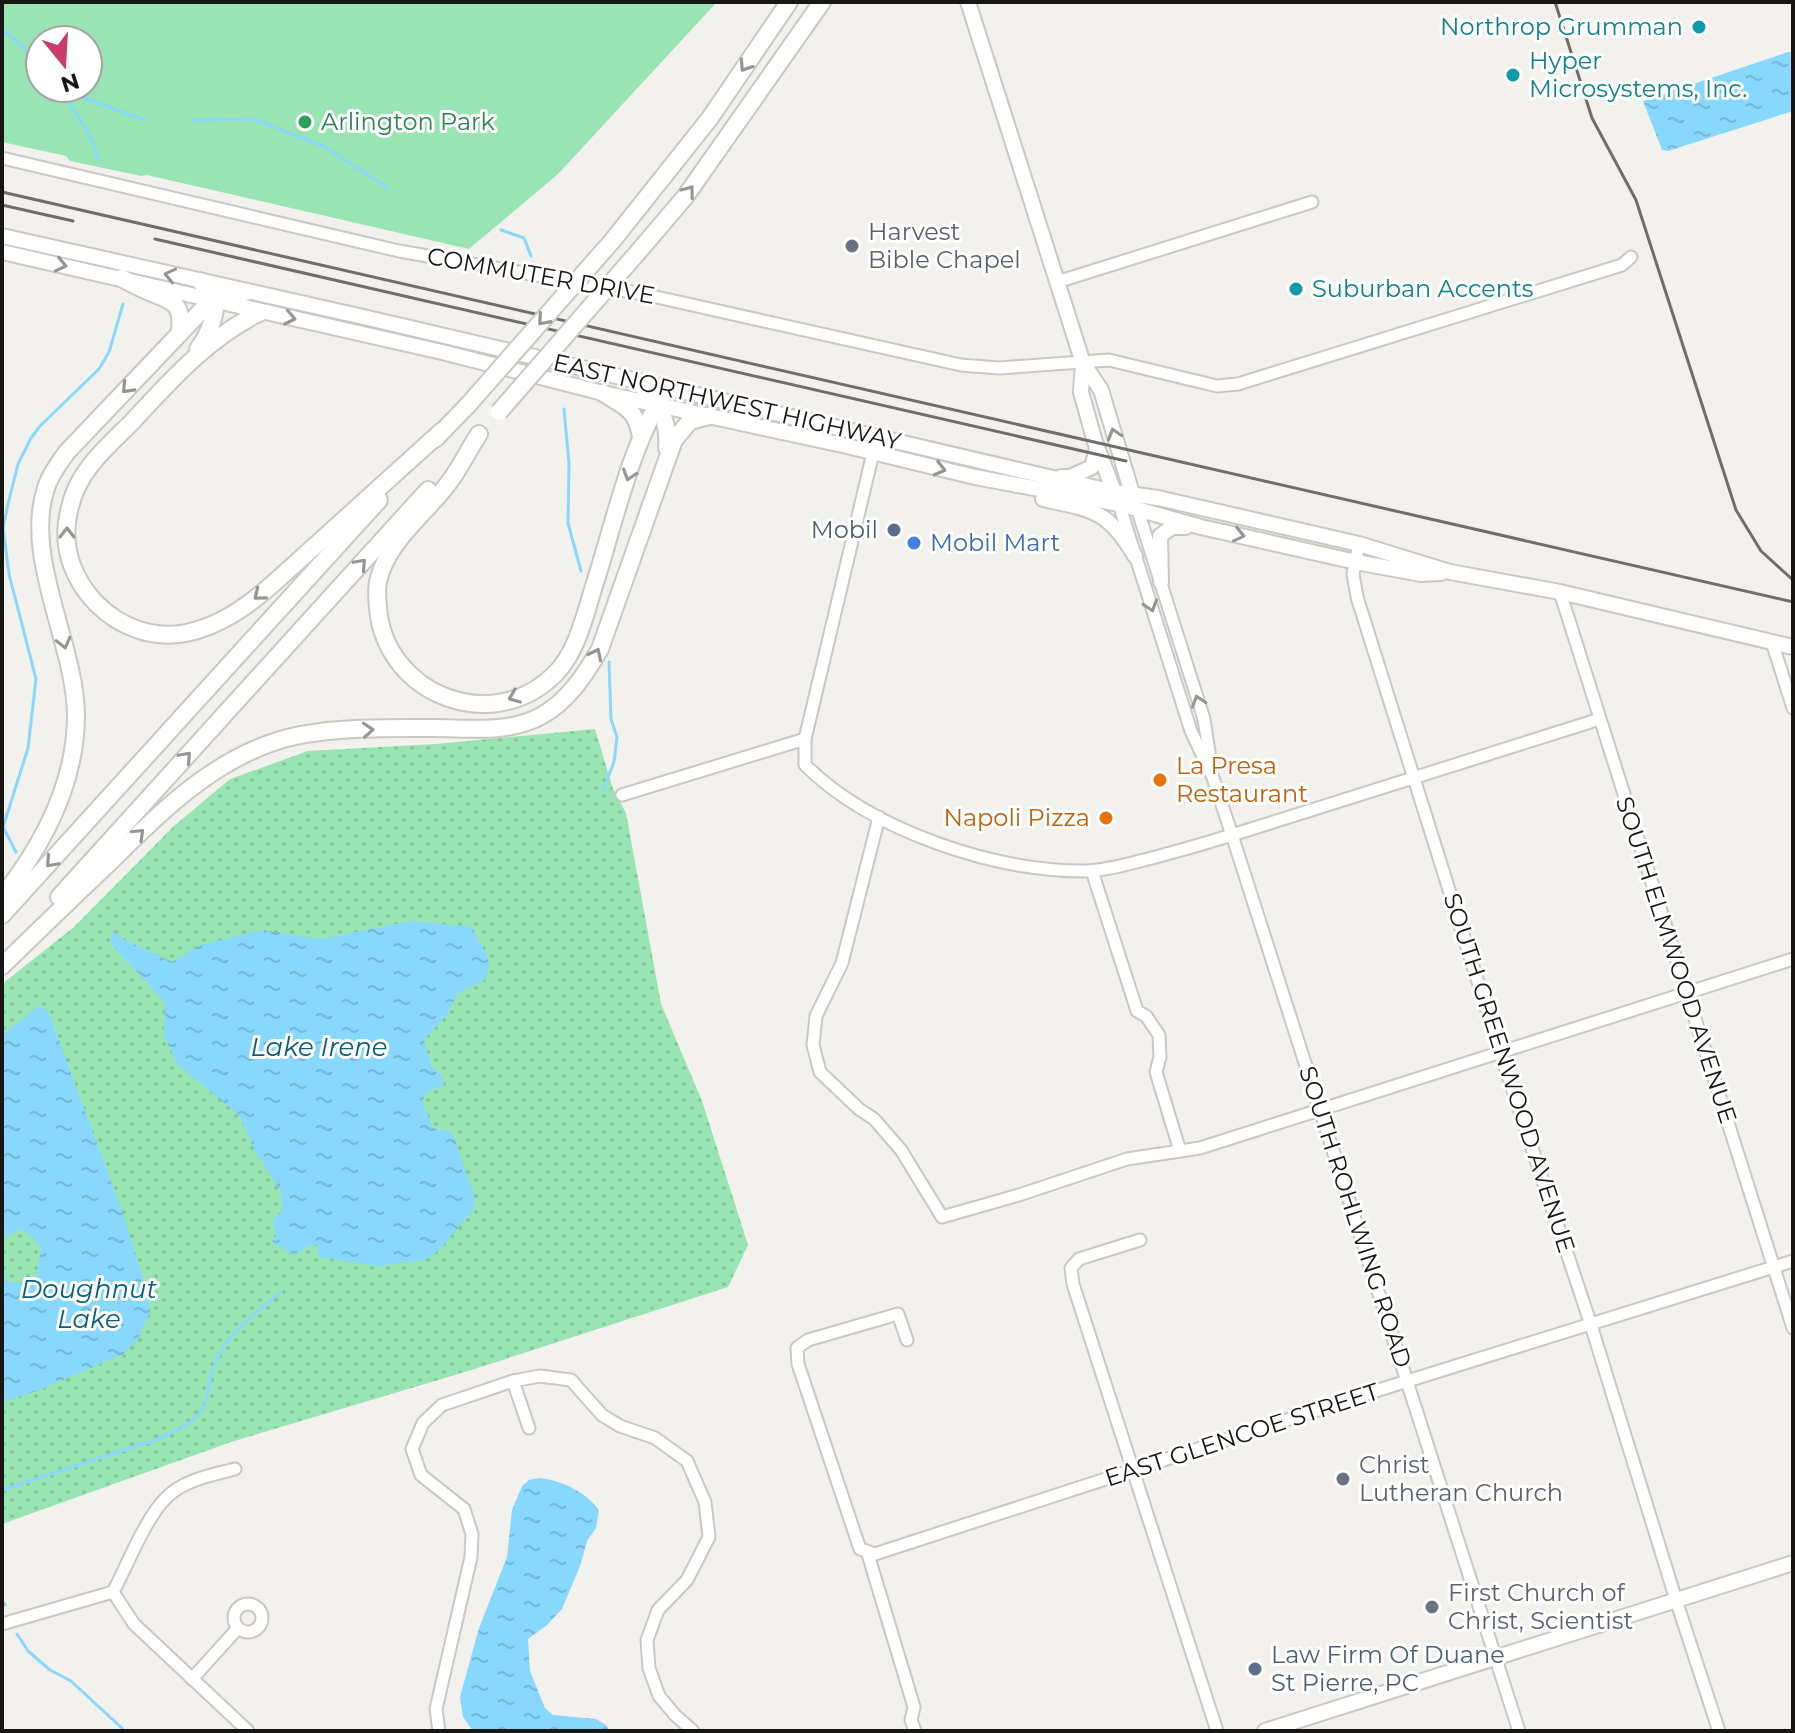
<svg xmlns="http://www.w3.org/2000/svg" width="1795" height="1733" font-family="Montserrat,sans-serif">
<defs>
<pattern id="park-dots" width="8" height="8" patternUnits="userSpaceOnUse" patternTransform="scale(2)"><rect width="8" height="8" fill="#98e4b2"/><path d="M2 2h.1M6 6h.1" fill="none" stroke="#82c398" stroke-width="1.8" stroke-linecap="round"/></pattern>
<pattern id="water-ripples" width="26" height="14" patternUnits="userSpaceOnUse" patternTransform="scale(2)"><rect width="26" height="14" fill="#88d7fd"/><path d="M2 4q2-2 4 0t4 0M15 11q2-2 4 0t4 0" fill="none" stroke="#75b8d8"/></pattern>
</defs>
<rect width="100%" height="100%" fill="#f3f1ed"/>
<polygon fill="url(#park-dots)" points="595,729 613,789 626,813 661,1004 702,1101 748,1245 728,1287 465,1372 231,1442 2,1524 2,984 74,927 174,826 230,779 308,751 436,744"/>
<path fill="#98e4b2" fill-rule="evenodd" d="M 2,2 L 717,2 L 558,174 L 469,249 L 147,175 L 141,176 L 70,161 L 66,156 L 2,142 ZM 40,40 L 88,40 L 88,88 L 40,88 Z"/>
<g fill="url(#water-ripples)">
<polygon points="1788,52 1793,52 1793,111 1668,151 1662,150 1643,101"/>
<polygon points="411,921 472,927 490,962 485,980 457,994 447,1015 424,1040 431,1065 443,1077 444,1085 428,1091 422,1101 433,1128 452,1132 474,1194 474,1209 440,1249 426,1260 379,1266 319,1257 317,1245 313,1244 294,1255 272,1242 276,1236 273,1221 282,1209 281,1192 255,1151 239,1115 178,1065 164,1035 165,1002 110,943 114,930 121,938 172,962 201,945 261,930 321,939"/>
<polygon points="38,1006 48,1011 122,1211 146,1287 150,1312 137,1341 123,1354 37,1391 2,1402 2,1269 7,1281 24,1284 36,1277 41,1248 30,1235 19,1229 5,1238 2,1243 2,1036"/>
<path d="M 539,1478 C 561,1480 586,1492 599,1510 L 596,1528 L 587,1541 L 580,1566 L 562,1609 L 547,1625 L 528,1639 L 530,1671 L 545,1708 L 553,1715 L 596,1719 L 606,1725 L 610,1731 L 473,1731 L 463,1717 L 460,1697 L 479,1628 L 507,1557 L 512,1510 L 522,1486 L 529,1480 Z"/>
</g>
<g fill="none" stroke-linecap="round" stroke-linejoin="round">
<g stroke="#88d7fd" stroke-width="3">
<polyline points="2,29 24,48 40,67"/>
<polyline points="60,88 92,139 99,160"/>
<polyline points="62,90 145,120"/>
<polyline points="193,120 253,119 323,146 388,188"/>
<polyline points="501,230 524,238 531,256"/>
<polyline points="564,409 569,463 568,523 581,571"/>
<polyline points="603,790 614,762 617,737 611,719 609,662"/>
<polyline points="16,852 3,827 28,748 36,679 9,574 3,528 8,504 18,464 31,438 40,426 99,369 109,352 123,304"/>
<path d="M 2,1490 L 161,1438 C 228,1409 194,1394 223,1348 C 237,1326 263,1309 281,1291"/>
<polyline points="2,1600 5,1605"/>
<polyline points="17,1634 28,1651 50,1670 71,1681 125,1731"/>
</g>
<defs>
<g id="minor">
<polyline points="2,158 399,251 643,294 961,365 999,368 1109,360 1217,386 1238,384 1622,265 1631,257"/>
<polyline points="1057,282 1312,202"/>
<path d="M 877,436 L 805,739 L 805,765 C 872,831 995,872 1088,871 C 1108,870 1129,864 1148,859 C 1187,849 1226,837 1264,825 C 1376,790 1488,755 1600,719"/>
<polyline points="1119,504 1191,731 1213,778 1232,835 1519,1731"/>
<polyline points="1137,508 1204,719 1211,765"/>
<polyline points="1359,544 1353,574 1357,597 1500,1052 1591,1325 1676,1600 1719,1731"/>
<polyline points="1560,592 1793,1328"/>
<polyline points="1772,642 1793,708"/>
<polyline points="622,795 805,739"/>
<polyline points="879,817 842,963 816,1016 813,1045 820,1072 859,1109 874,1119 901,1150 942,1217 1019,1195 1127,1159 1200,1148 1793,959"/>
<polyline points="1092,871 1137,1011 1146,1016 1159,1035 1160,1057 1156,1072 1180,1151"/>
<polyline points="1140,1240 1079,1259 1071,1268 1073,1284 1217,1731"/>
<polyline points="907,1340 898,1314 808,1340 797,1348 798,1364 860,1549 875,1554 1385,1388 1793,1261"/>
<polyline points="513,1381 529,1428"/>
<polyline points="867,1551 914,1707 911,1720 915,1731"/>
<polyline points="113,1592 134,1624 248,1731"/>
<circle cx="248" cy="1618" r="14"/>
<path d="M 2,1624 L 113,1592 C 127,1566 146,1517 166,1498 C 183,1480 212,1475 235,1469"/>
<polyline points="192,1679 238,1628"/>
<polyline points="439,1731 436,1709 471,1557 472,1534 464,1509 421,1475 412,1449 423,1423 442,1405 513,1381 540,1376 571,1380 602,1415 620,1426 655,1438 687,1461 705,1502 709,1537 687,1580 658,1610 647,1640 649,1668 659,1696 675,1715 693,1731"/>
</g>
<g id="major">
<polyline points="968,2 1083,363 1101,390 1134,500"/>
<polyline points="2,236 359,316 1040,475 1114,492 1158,498 1359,544 1450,572 1560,592 1793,647"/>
<polyline points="2,252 442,352 603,393 847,446 975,477 1119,504 1201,527 1356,562 1421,574 1441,573"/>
<polyline points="1083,363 1081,392 1095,442 1116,497"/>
<polyline points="1061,477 1070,477 1092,467 1097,449"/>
<path d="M 1043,499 C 1093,510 1108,510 1135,556"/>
<polyline points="1161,582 1160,536 1172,527 1186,527"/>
<polyline points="1265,1731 1793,1563"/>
</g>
<g id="highway">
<polyline points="613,240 710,118 789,2"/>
<polyline points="639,251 685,197 822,2"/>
<path d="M 121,278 C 131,283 141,289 152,293 C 173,301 183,304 180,331"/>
<path d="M 261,312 C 211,335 169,382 132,422 C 118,436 102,450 90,466 C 79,480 71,498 68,516 C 55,582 119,646 186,633 C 221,626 249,605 275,582 L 442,431"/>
<path d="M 198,349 C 208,336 222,306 211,291 C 208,287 204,285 200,281"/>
<path d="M 638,382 C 657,402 670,419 667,448"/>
<path d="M 603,393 C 626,407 636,409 641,437"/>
<path d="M 479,434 C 469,449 461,466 450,481 C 428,512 389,539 379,578 C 376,587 377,598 378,608 C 385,694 492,737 555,674 C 577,652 585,615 594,586 C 615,521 630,445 667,388"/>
<polyline points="435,439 468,405"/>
<path d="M 2,897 C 44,844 76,783 76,715 C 75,643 23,557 46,488 C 50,475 59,463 67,452 L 202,310 L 214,299 L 246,292"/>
<polyline points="59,897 428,490"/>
<polyline points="2,915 379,500"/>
<path d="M 2,966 C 37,932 72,898 107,865 C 163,810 220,751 300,735 C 343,727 390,728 434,728 C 470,728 507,734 541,716 C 568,701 585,675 600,649 L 674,440 L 690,421 L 709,416"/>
</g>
</defs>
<use href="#minor" stroke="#c9c8c3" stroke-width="15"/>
<use href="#major" stroke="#c9c8c3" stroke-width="18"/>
<use href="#highway" stroke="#c9c8c3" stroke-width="20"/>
<use href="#minor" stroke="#fff" stroke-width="11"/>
<use href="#major" stroke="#fff" stroke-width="14"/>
<use href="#highway" stroke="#fff" stroke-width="16"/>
<g stroke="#6f6e6b" stroke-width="3">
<polyline points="1555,2 1592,118 1636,200 1736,510 1761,551 1793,580"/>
<polyline points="2,192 1793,602"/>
<polyline points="2,205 73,221"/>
<polyline points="155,239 1126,461"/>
</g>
<defs>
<g id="highway-bridge">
<polyline points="468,405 613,240"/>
<polyline points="499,412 639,251"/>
</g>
</defs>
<use href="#highway-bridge" stroke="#c9c8c3" stroke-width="20" stroke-linecap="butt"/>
<use href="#highway-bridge" stroke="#fff" stroke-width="16"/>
</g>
<defs><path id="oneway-chevron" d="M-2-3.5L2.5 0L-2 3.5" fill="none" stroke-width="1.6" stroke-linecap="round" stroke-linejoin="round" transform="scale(2)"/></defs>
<g stroke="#979695">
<use href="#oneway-chevron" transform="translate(745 66) rotate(124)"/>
<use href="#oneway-chevron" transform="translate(689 191) rotate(-53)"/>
<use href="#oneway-chevron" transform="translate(61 265) rotate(13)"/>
<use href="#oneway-chevron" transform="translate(170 275) rotate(-167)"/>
<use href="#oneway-chevron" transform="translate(290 318) rotate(12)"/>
<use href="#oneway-chevron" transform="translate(543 320) rotate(131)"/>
<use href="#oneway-chevron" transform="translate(127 388) rotate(133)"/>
<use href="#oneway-chevron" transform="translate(1114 434) rotate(-107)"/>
<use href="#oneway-chevron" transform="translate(940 469) rotate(14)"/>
<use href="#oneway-chevron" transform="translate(629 475) rotate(108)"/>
<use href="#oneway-chevron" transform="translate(67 533) rotate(-90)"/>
<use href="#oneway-chevron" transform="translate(1239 535) rotate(13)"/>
<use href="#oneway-chevron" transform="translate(361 564) rotate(-48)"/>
<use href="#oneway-chevron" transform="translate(259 595) rotate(141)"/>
<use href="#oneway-chevron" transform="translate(1151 606) rotate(72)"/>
<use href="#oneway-chevron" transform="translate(64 643) rotate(76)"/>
<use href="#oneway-chevron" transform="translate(596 654) rotate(-64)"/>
<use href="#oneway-chevron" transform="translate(514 697) rotate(158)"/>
<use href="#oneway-chevron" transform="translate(1198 701) rotate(-108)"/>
<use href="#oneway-chevron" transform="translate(368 730) rotate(-4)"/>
<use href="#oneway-chevron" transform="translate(186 757) rotate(-48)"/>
<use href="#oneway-chevron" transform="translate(139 834) rotate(-44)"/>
<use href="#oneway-chevron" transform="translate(51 862) rotate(132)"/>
</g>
<g fill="#0f9aa8" stroke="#fff" stroke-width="3">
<circle cx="1699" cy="27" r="8"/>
<circle cx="1513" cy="75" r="8"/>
<circle cx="1296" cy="289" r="8"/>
</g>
<circle fill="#2e9e5b" stroke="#fff" stroke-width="3" cx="305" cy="122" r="8"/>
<g fill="#6b7280" stroke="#fff" stroke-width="3">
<circle cx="852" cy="246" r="8"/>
<circle cx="1343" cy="1479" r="8"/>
<circle cx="1432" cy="1607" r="8"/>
</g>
<g fill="#5c6f8a" stroke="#fff" stroke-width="3">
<circle cx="894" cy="530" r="8"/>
<circle cx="1255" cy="1669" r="8"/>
</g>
<circle fill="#3f7fe0" stroke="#fff" stroke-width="3" cx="914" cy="543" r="8"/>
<g fill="#e8710a" stroke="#fff" stroke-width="3">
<circle cx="1160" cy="780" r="8"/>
<circle cx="1106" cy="818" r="8"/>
</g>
<g text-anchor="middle" stroke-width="6" stroke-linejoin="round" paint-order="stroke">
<g font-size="24" fill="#0d838f" stroke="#fff" text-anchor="start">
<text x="1683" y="35" text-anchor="end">Northrop Grumman</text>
<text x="1529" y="69">Hyper<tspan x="1529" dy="28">Microsystems, Inc.</tspan></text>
<text x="1312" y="297">Suburban Accents</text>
</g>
<g font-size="24" fill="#27864d" stroke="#fff" text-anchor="start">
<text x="321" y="130">Arlington Park</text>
</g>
<g font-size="24" fill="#5b616d" stroke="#fff" text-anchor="start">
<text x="868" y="240">Harvest<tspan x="868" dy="28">Bible Chapel</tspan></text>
<text x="1359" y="1473">Christ<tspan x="1359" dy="28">Lutheran Church</tspan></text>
<text x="1448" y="1601">First Church of<tspan x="1448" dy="28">Christ, Scientist</tspan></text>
</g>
<g font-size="24" fill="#171614" stroke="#fff">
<text transform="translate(541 276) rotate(10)" y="8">COMMUTER DRIVE</text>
<text transform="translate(727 402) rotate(13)" y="8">EAST NORTHWEST HIGHWAY</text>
<text transform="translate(1676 960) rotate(72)" y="8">SOUTH ELMWOOD AVENUE</text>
<text transform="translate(1509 1073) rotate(72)" y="8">SOUTH GREENWOOD AVENUE</text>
<text transform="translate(1355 1217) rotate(72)" y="8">SOUTH ROHLWING ROAD</text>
<text transform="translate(1242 1435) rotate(-18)" y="8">EAST GLENCOE STREET</text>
</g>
<g font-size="24" fill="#4e5e75" stroke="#fff" text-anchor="end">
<text x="878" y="538">Mobil</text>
<text x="1271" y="1663" text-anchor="start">Law Firm Of Duane<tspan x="1271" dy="28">St Pierre, PC</tspan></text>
</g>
<g font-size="24" fill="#366cbe" stroke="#fff" text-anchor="start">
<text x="930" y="551">Mobil Mart</text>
</g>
<g font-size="24" fill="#c56008" stroke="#fff" text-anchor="start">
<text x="1176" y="774">La Presa<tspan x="1176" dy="28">Restaurant</tspan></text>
<text x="1090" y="826" text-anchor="end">Napoli Pizza</text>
</g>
<g font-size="26" font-style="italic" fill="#055d7d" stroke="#fff">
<text x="319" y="1056">Lake Irene</text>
<text x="89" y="1298">Doughnut<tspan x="89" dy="30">Lake</tspan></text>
</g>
</g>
<rect width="1795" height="1733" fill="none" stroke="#171614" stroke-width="8"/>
<g transform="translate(64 64) rotate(162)"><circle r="38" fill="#ffffff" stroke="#a2a2a1" stroke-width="2"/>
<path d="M0-6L14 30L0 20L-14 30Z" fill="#c83c6e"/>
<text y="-12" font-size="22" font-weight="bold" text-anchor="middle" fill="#171614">N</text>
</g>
</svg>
